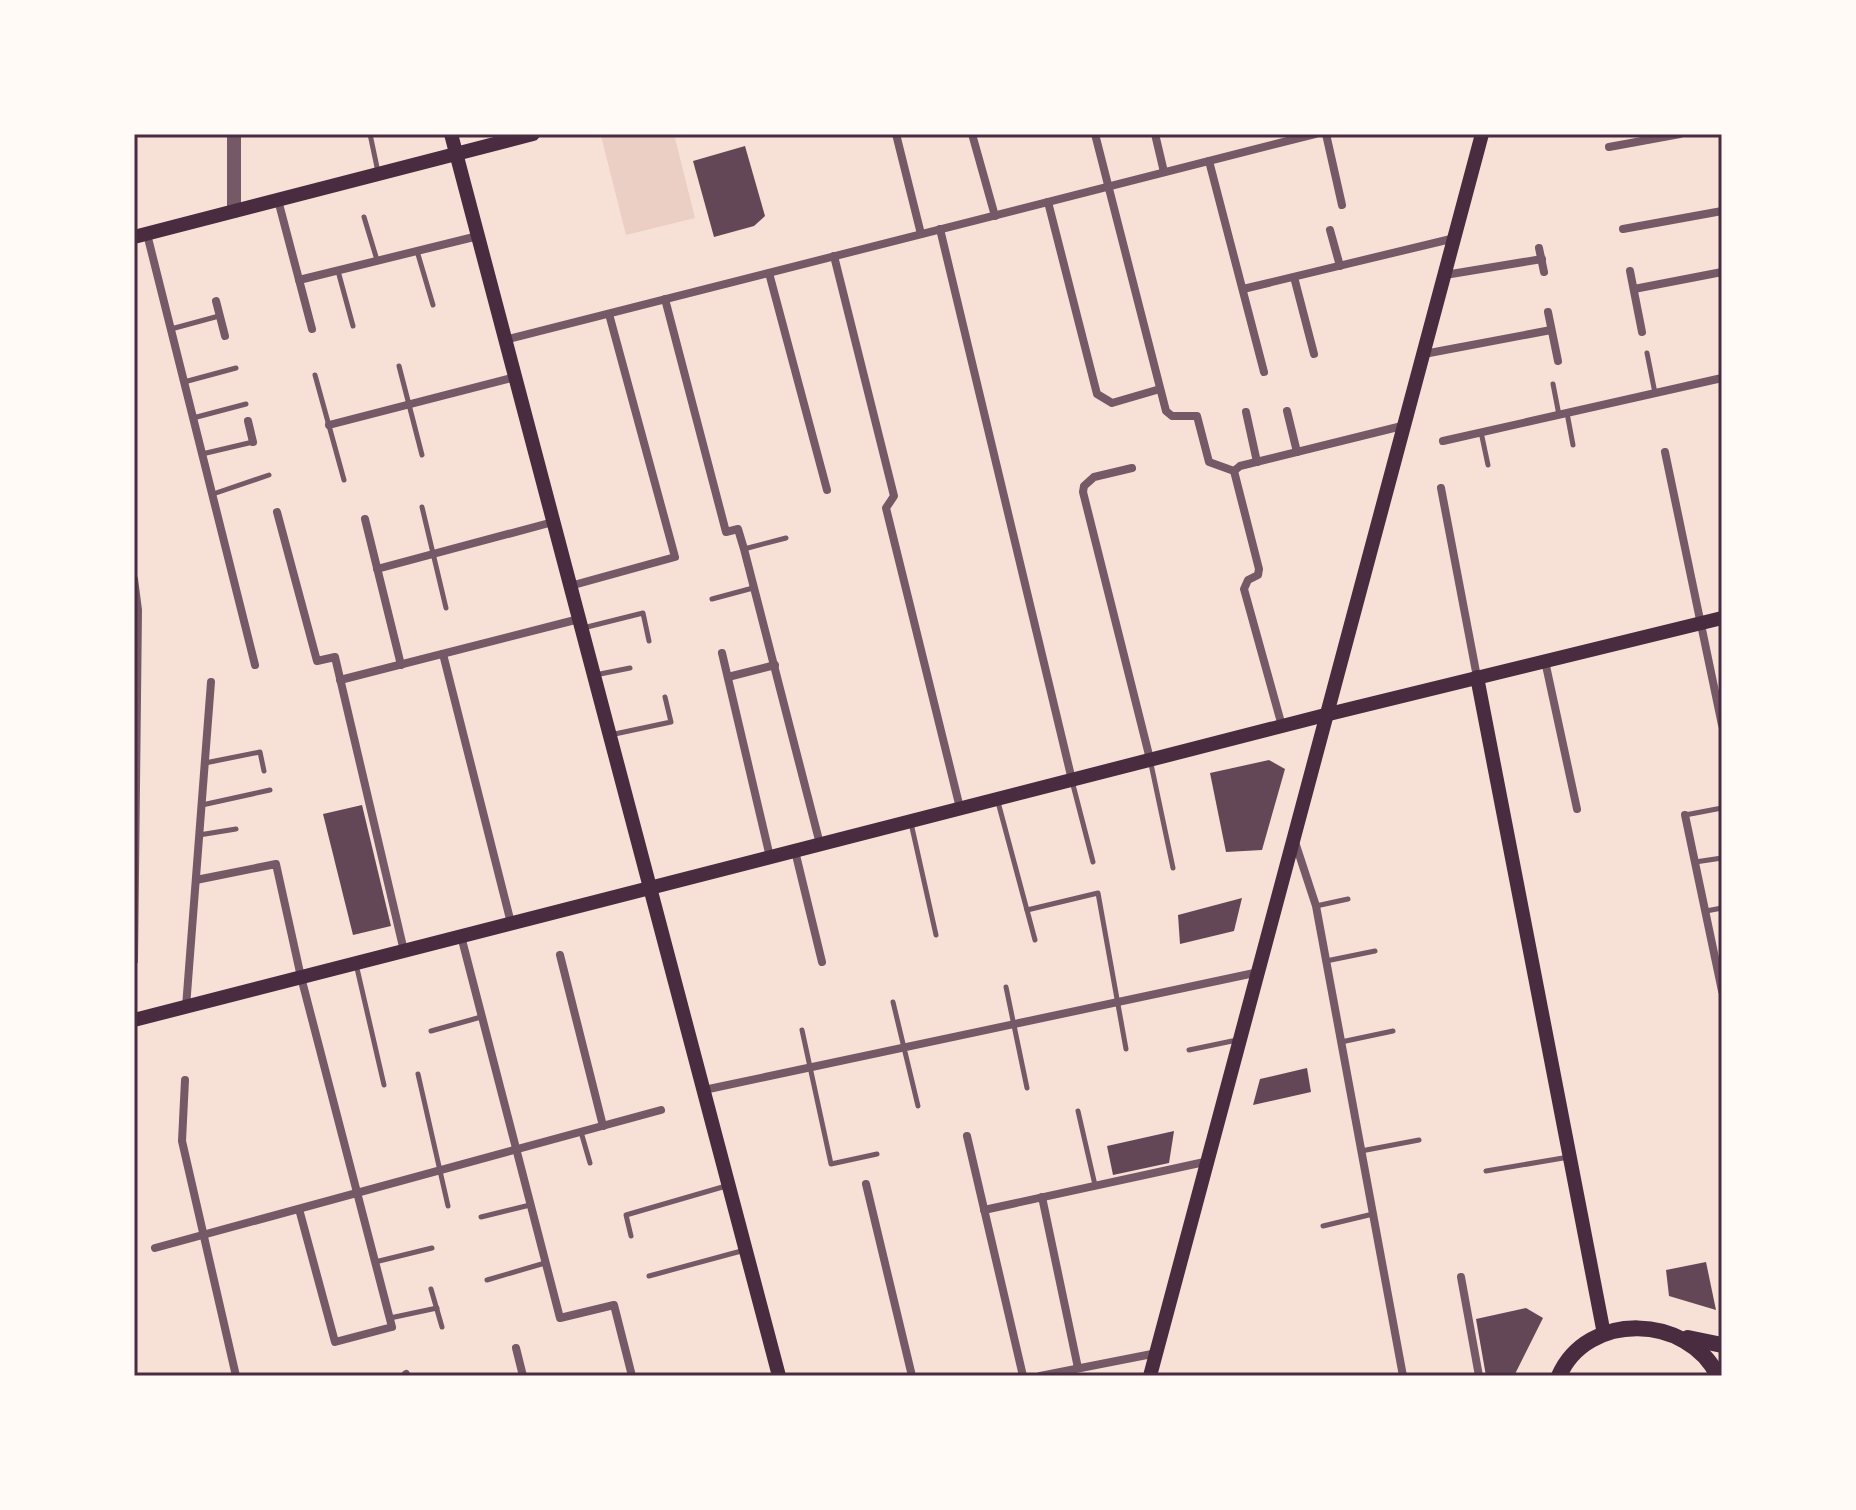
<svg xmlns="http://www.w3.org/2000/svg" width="1856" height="1510" font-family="'Archivo Narrow',sans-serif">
<rect width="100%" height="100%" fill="#f7e1d7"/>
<polygon fill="#ebcfc5" points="610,134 674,134 695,218 626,235 601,136"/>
<g fill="#644757">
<polygon points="745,146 765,216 754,226 714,237 693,161"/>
<polygon points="1269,760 1285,769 1262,850 1226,852 1210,773"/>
<polygon points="362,805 391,926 353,935 323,814"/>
<polygon points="1242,898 1234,931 1180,944 1178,915"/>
<polygon points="1307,1068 1311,1092 1253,1105 1260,1079"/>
<polygon points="1174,1131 1169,1163 1113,1175 1107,1146"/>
<polygon points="1706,1262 1716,1310 1669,1296 1666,1270"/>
<polygon points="1526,1308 1543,1318 1514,1376 1486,1376 1476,1319"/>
</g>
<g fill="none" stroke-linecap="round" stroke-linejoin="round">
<g stroke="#755966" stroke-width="5">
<polyline points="370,134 378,172"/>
<polyline points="364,217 377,260"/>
<polyline points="417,251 433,305"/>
<polyline points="338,271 353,326"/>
<polyline points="171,329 219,316"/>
<polyline points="1647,353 1655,393"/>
<polyline points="399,366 422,455"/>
<polyline points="315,375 344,480"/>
<polyline points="184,382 236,368"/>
<polyline points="1553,384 1559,415"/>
<polyline points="1567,413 1573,445"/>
<polyline points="193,418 246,404"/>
<polyline points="1481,432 1488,465"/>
<polyline points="202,454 253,442"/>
<polyline points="213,494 269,475"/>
<polyline points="422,507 446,608"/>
<polyline points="744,549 786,538"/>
<polyline points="712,599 753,588"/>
<polyline points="583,628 643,613 649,641"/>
<polyline points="595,675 630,668"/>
<polyline points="610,735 671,722 665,697"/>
<polyline points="205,763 260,752 264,771"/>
<polyline points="1151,764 1173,868"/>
<polyline points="1072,781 1093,862"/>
<polyline points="998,802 1035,940"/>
<polyline points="202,805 270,790"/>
<polyline points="1685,815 1722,808"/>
<polyline points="911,823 936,935"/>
<polyline points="199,835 236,829"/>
<polyline points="1695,862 1722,858"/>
<polyline points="1316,906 1348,899"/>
<polyline points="1027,910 1098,893 1126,1049"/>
<polyline points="1706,911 1722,908"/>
<polyline points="1326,961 1375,951"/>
<polyline points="356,964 384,1085"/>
<polyline points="1006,987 1027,1088"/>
<polyline points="893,1002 918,1106"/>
<polyline points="802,1030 831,1164 877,1154"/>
<polyline points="431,1031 481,1017"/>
<polyline points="1341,1042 1393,1031"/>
<polyline points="1189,1050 1237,1040"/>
<polyline points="418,1074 448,1206"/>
<polyline points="1078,1111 1095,1185"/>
<polyline points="581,1132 590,1163"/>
<polyline points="1361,1151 1419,1140"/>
<polyline points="1486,1171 1569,1157"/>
<polyline points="481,1217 530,1205"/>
<polyline points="1323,1226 1373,1214"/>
<polyline points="631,1236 626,1215 726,1186"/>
<polyline points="375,1262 432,1248"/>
<polyline points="649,1276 745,1250"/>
<polyline points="487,1280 545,1263"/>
<polyline points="431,1289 442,1327"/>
<polyline points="390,1318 437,1308"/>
</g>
<g stroke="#755966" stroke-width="8">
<polyline points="896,134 921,234"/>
<polyline points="972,134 995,216"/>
<polyline points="1095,134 1166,411 1172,416 1197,416 1209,462 1234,471"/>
<polyline points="1155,134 1164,172"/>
<polyline points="1326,134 1342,205"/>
<polyline points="1609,147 1680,134"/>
<polyline points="1209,161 1264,372"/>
<polyline points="278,200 312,329"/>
<polyline points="1048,202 1097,394 1112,403 1160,389"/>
<polyline points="940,229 1072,780"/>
<polyline points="1623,229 1722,211"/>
<polyline points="1330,230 1340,266"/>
<polyline points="147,234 255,665"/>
<polyline points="1539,248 1544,272"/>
<polyline points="834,256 894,496 886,508 960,808"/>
<polyline points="1630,271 1642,332"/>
<polyline points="769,273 827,490"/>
<polyline points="1445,275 1542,259"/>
<polyline points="1294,277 1314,354"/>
<polyline points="299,280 478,236"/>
<polyline points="1243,289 1455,238"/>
<polyline points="1634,289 1722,272"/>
<polyline points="665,299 726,532 738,529 744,549 820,844"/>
<polyline points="216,301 225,336"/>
<polyline points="1548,312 1558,361"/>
<polyline points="505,340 1315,134"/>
<polyline points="1424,354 1551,330"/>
<polyline points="1287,411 1297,452"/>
<polyline points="1246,412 1257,462"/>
<polyline points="248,421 253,442"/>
<polyline points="329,425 515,377"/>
<polyline points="1443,441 1722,378"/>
<polyline points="1665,452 1722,725"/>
<polyline points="1132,468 1094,477 1084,486 1083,492 1150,759"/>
<polyline points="1234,471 1259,569 1258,575 1248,580 1244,589 1282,726"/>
<polyline points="1234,471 1240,466 1406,425"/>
<polyline points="1441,488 1477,677"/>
<polyline points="277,512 317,661 335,657 404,951"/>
<polyline points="365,519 401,665"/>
<polyline points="377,569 553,522"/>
<polyline points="134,579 138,610 134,961"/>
<polyline points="570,586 675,557 609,314"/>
<polyline points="722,653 770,857"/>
<polyline points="443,654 511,923"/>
<polyline points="1545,661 1577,809"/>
<polyline points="728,677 775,665"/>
<polyline points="340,680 579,619"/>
<polyline points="1685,815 1722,991"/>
<polyline points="1295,842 1316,906 1403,1376"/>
<polyline points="795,851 822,962"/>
<polyline points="196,880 276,864 301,977 392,1327 335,1342 299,1209"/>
<polyline points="461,936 560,1318 614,1305 632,1376"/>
<polyline points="560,955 603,1126"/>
<polyline points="186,1007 211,682"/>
<polyline points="185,1080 182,1141 236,1376"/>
<polyline points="704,1090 1259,972"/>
<polyline points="967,1136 1023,1376"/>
<polyline points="866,1184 912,1376"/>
<polyline points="1042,1197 1078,1368"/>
<polyline points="984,1210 1209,1161"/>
<polyline points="155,1248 661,1110"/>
<polyline points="1461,1277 1479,1376"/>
<polyline points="516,1348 523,1376"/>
<polyline points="406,1374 407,1376"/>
<polyline points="1040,1376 1157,1353"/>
</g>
<polyline stroke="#755966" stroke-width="14" points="234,211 234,134"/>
<g stroke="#4a2c40" stroke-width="14">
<polyline points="451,134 779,1376"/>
<polyline points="134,237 533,134"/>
<polyline points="1477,677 1604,1334"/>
<polyline points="134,1020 1329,714 1722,618"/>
<polyline points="1150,1376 1482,134"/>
</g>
<g stroke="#4a2c40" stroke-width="16">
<polyline points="1688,1338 1722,1345"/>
<path d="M 1559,1376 C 1587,1311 1688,1314 1718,1376"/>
</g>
</g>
<rect width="1856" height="1510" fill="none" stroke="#fffaf5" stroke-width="272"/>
<rect x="136" y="136" width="1584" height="1238" fill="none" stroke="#4a2c40" stroke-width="3"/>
</svg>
